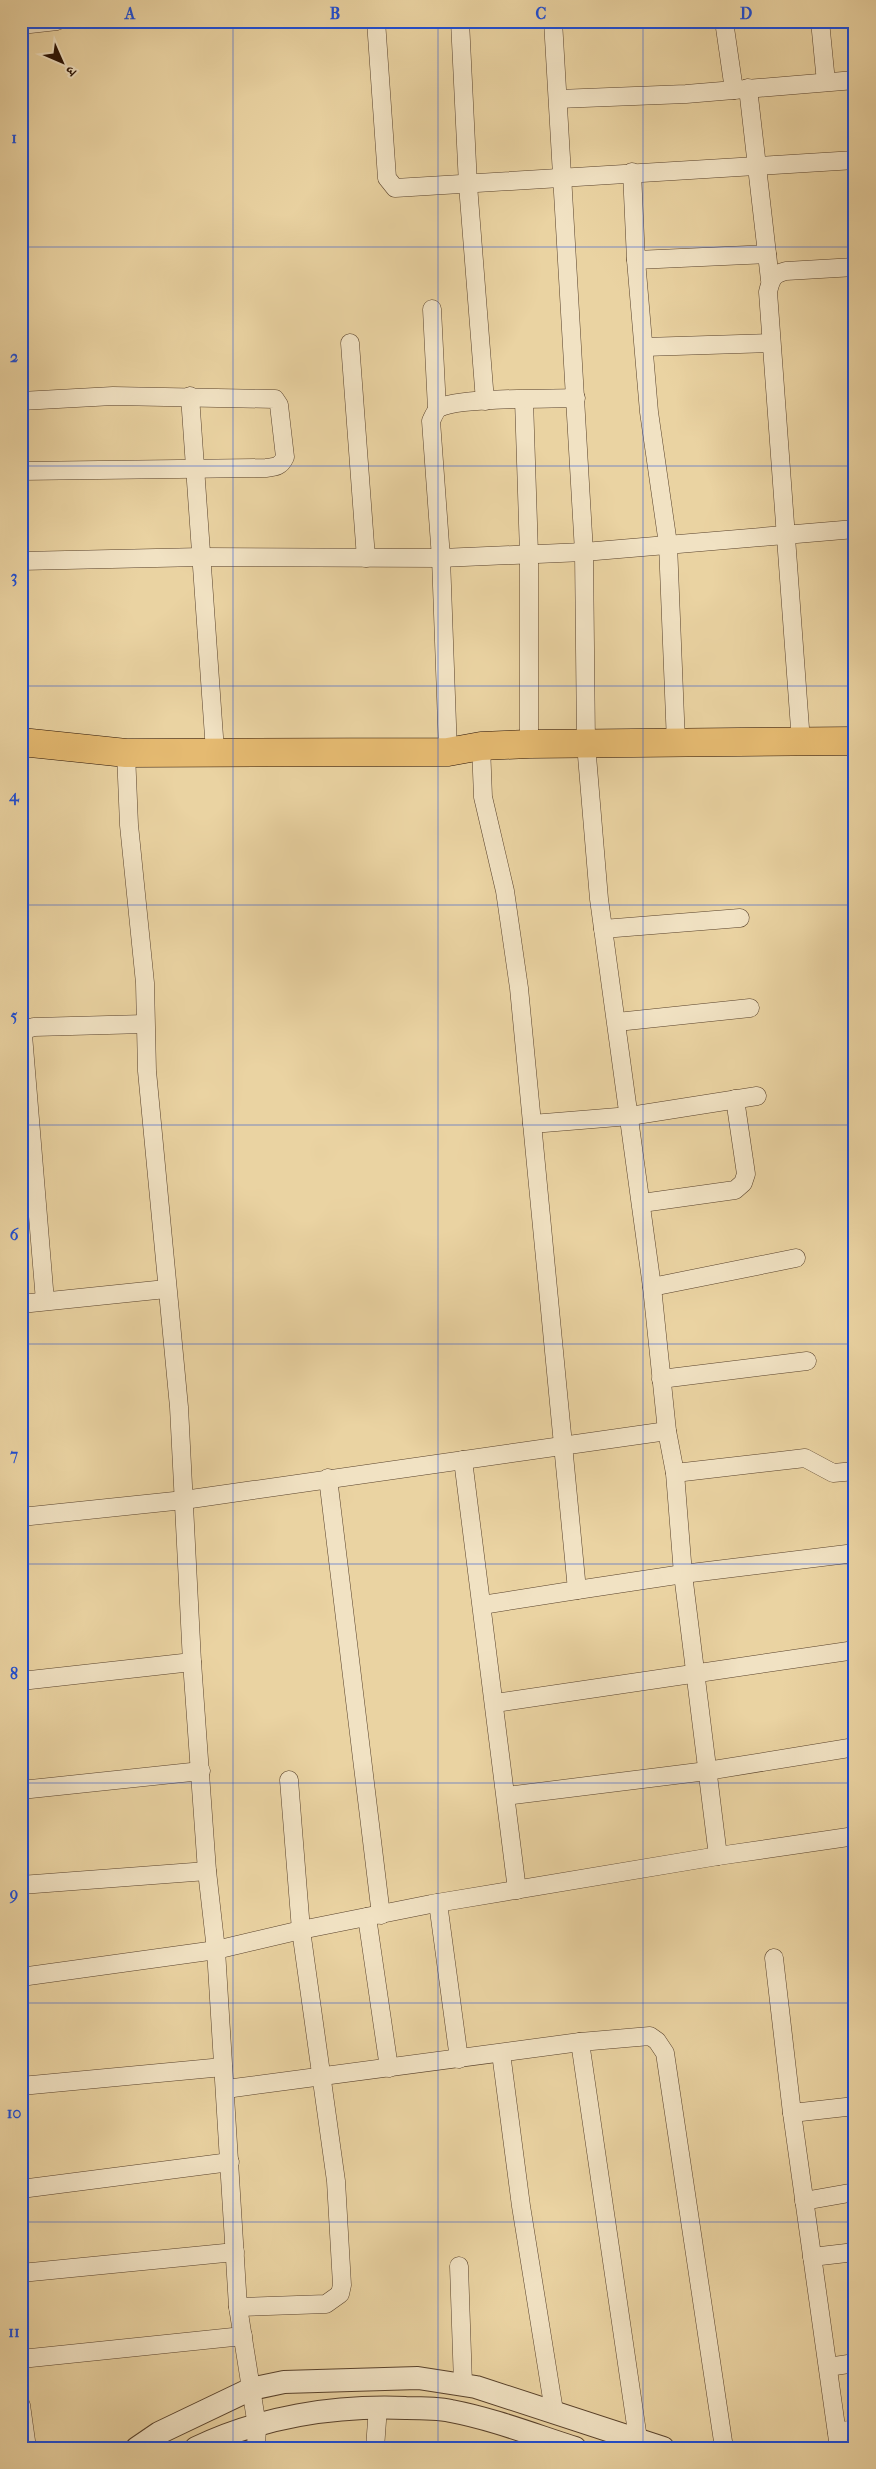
<svg xmlns="http://www.w3.org/2000/svg" width="876" height="2469" font-family="'IM FELL French Canon','Noto Serif Devanagari',serif">
<rect width="100%" height="100%" fill="#ead3a2"/>
<filter id="stains"><feTurbulence type="fractalNoise" baseFrequency=".004" numOctaves="4"/><feColorMatrix values="0 0 0 0 .2 0 0 0 0 .09 0 0 0 0 .02 0 0 0 .5 -.17"/></filter>
<radialGradient id="worn" r=".72"><stop offset=".6" stop-color="#630" stop-opacity="0"/><stop offset="1" stop-color="#630" stop-opacity=".3"/></radialGradient>
<g fill="none" stroke-linecap="round" stroke-linejoin="round">
<defs>
<g id="minor">
<polyline points="376,21 387,178 395,188 855,160"/>
<polyline points="460,21 468,185 485,401"/>
<polyline points="553,21 584,552 586,744 599,899 652,1287 667,1431 675,1473 683,1574 718,1856"/>
<polyline points="724,21 734,90"/>
<polyline points="820,21 826,82"/>
<polyline points="21,25 57,21"/>
<polyline points="748,88 770,280"/>
<polyline points="558,99 686,94 855,80"/>
<polyline points="632,172 636,260 649,412 668,544 676,743"/>
<polyline points="636,260 767,254"/>
<polyline points="432,309 437,409"/>
<polyline points="350,343 366,558"/>
<polyline points="644,347 770,343"/>
<polyline points="190,396 215,751"/>
<polyline points="524,400 529,554 529,744"/>
<path d="M 21,401 L 113,396 L 275,399 L 279,405 L 285,457 C 281,466 276,467 266,468 L 21,471"/>
<polyline points="21,561 201,557 441,558 584,552 855,529"/>
<path d="M 801,742 L 768,292 C 771,279 773,274 786,271 L 855,267"/>
<polyline points="481,746 483,797 505,891 519,988 577,1590 482,1605"/>
<path d="M 448,752 L 441,558 L 431,421 C 433,417 435,411 439,408 C 458,397 549,399 576,398"/>
<polyline points="126,753 129,825 145,983 147,1071 179,1407 192,1662 207,1871 216,1950 238,2307 257,2426 256,2448"/>
<polyline points="603,929 740,918"/>
<polyline points="617,1022 750,1008"/>
<polyline points="532,1124 630,1116 757,1096"/>
<polyline points="642,1203 735,1190 743,1183 746,1174 735,1099"/>
<polyline points="652,1287 796,1258"/>
<polyline points="45,1301 23,1035 27,1029 34,1027 145,1024"/>
<polyline points="21,1304 166,1289"/>
<polyline points="661,1379 807,1361"/>
<polyline points="463,1460 517,1890"/>
<polyline points="675,1473 805,1458 833,1473 855,1471"/>
<polyline points="328,1478 381,1915"/>
<polyline points="21,1517 184,1500 667,1431"/>
<polyline points="577,1590 683,1574 855,1553"/>
<polyline points="21,1681 192,1662"/>
<polyline points="495,1703 855,1650"/>
<polyline points="21,1790 201,1771"/>
<polyline points="506,1796 707,1771 855,1747"/>
<polyline points="21,1885 207,1871"/>
<polyline points="438,1903 459,2059"/>
<polyline points="367,1917 389,2068"/>
<polyline points="774,1958 792,2113 839,2448"/>
<polyline points="21,1977 216,1950 301,1930 431,1904 718,1856 855,1836"/>
<polyline points="580,2042 638,2439"/>
<polyline points="501,2053 521,2206 554,2411"/>
<polyline points="21,2086 223,2067"/>
<polyline points="226,2089 580,2042 650,2036 657,2041 665,2053 724,2448"/>
<polyline points="792,2113 855,2106"/>
<polyline points="21,2189 230,2162"/>
<polyline points="804,2201 855,2192"/>
<polyline points="812,2257 855,2252"/>
<polyline points="459,2266 463,2384"/>
<polyline points="21,2273 235,2252"/>
<polyline points="238,2307 326,2304 340,2294 342,2285 336,2181 301,1930 289,1780"/>
<polyline points="21,2359 243,2336"/>
<polyline points="828,2367 855,2363"/>
<polyline points="21,2405 27,2448"/>
<polyline points="837,2432 855,2429"/>
<polyline points="375,2448 378,2407"/>
</g>
<g id="tertiary">
<polyline points="137,2448 159,2433 251,2389 284,2382 418,2378 476,2387 663,2448"/>
<path d="M 196,2448 C 260,2417 335,2405 406,2408 C 421,2408 437,2408 451,2411 C 493,2419 534,2435 575,2448"/>
</g>
<polyline id="trunk" points="21,742 126,753 448,752 481,746 529,744 855,741"/>
</defs>
<use href="#minor" stroke="#58412b" stroke-width="19"/>
<use href="#tertiary" stroke="#58412b" stroke-width="24"/>
<use href="#trunk" stroke="#271003" stroke-width="29"/>
<use href="#minor" stroke="#f1e2c3" stroke-width="18"/>
<use href="#tertiary" stroke="#f1e2c3" stroke-width="22"/>
<use href="#trunk" stroke="#e5ba71" stroke-width="28"/>
</g>
<path fill="none" stroke="#1d4ed8" stroke-width="1" stroke-opacity="0.55" d="M 233,21 L 233,2448M 438,21 L 438,2448M 643,21 L 643,2448M 21,247 L 855,247M 21,466 L 855,466M 21,686 L 855,686M 21,905 L 855,905M 21,1125 L 855,1125M 21,1344 L 855,1344M 21,1564 L 855,1564M 21,1783 L 855,1783M 21,2003 L 855,2003M 21,2222 L 855,2222"/>
<rect width="876" height="2469" fill="none" stroke="#ead3a2" stroke-width="55"/>
<g transform="translate(62 62) rotate(135)" stroke="#f1e2c3" stroke-width="4" paint-order="stroke">
<path d="M0-4L9 19L0 12L-9 19Z" fill="#271003"/>
<text y="-8" font-size="14" font-weight="bold" text-anchor="middle" fill="#271003">उ</text>
</g>
<rect x="28" y="28" width="820" height="2414" fill="none" stroke="#1d4ed8" stroke-width="2"/>
<g font-size="16" text-anchor="middle" font-weight="bold" fill="#1d4ed8">
<text x="130" y="19">A</text>
<text x="335" y="19">B</text>
<text x="541" y="19">C</text>
<text x="746" y="19">D</text>
<text x="14" y="143">1</text>
<text x="14" y="362">2</text>
<text x="14" y="582">3</text>
<text x="14" y="801">4</text>
<text x="14" y="1021">5</text>
<text x="14" y="1240">6</text>
<text x="14" y="1460">7</text>
<text x="14" y="1679">8</text>
<text x="14" y="1899">9</text>
<text x="14" y="2118">10</text>
<text x="14" y="2337">11</text>
</g>
<rect width="100%" height="100%" filter="url(#stains)"/>
<rect width="100%" height="100%" fill="url(#worn)"/>
</svg>
